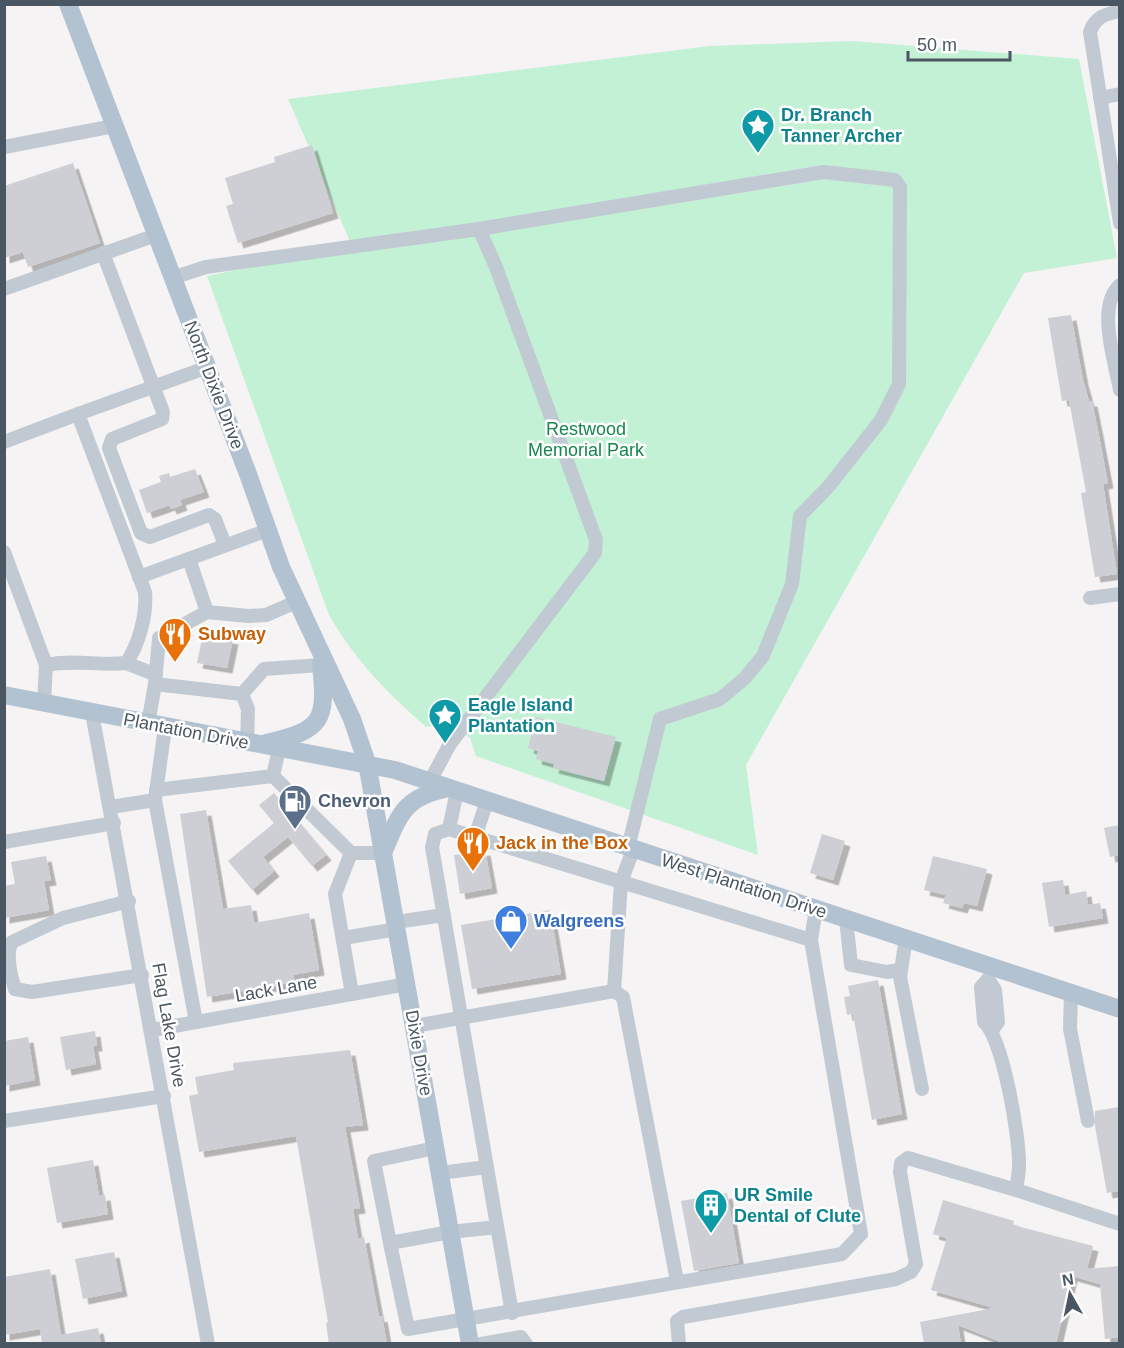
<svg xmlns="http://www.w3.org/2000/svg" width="1124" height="1348" font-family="Arial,sans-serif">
<defs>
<filter id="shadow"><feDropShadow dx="5.5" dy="5.5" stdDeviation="0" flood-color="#0004"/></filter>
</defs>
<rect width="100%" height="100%" fill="#f5f3f3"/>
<path fill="#c3f1d5" d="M 852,41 L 1079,59 L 1117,258 L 1024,273 L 746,765 L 758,855 L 476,756 L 470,738 L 449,724 L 426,727 C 385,690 357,663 329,615 L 207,276 L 352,246 L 288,99 L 710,46 Z"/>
<g fill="#cdcfd5" filter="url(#shadow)">
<polygon points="312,145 333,213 238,243 226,206 233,204 225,178 275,162 274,157"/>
<polygon points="73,163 100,243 28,267 23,252 4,258 4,186"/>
<polygon points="1071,315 1083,380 1089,401 1092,401 1098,431 1108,483 1103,484 1117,574 1095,577 1081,493 1086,492 1069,400 1062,401 1048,318"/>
<polygon points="195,469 204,492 180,500 182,505 171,509 170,505 147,513 139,490 161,482 159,476 169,473 170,477"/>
<polygon points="203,634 233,639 227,668 197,663"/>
<polygon points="536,717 616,737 604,781 553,768 554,764 536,759 538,751 528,748"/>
<polygon points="274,793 326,855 312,866 288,837 263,857 274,871 252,890 228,861 274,823 259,805"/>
<polygon points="206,810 223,909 251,905 254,923 309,913 319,970 293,975 295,982 207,997 180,814"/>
<polygon points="1119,825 1119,855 1110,857 1104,828"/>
<polygon points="822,834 845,841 833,880 810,873"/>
<polygon points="485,850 492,888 460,894 454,855"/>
<polygon points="46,856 51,880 44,881 49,910 4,918 4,886 15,884 11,862"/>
<polygon points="933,856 987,869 977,906 964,903 962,908 943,903 946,895 924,890"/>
<polygon points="1063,880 1065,895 1086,891 1088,905 1100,903 1103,918 1049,927 1042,883"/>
<polygon points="550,910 561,974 472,989 461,925"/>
<polygon points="878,980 902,1114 872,1120 853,1014 847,1015 844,997 850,996 848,986"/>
<polygon points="95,1031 97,1046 93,1046 96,1064 66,1070 60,1037"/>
<polygon points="28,1037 35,1080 4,1086 4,1041"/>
<polygon points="350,1050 363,1125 345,1127 360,1208 353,1209 358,1239 364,1237 379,1317 382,1316 387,1344 329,1344 326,1323 328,1322 296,1136 199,1152 189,1096 198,1094 195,1077 234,1070 233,1063"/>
<polygon points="1119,1107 1119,1191 1107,1193 1095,1126 1095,1111"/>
<polygon points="93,1160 99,1196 105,1195 108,1214 57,1223 47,1168"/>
<polygon points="727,1193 739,1263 694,1271 681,1201"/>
<polygon points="943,1200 1014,1221 1013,1225 1093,1246 1087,1269 1119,1266 1119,1337 1105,1339 1100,1284 1072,1276 1056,1344 1006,1344 958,1325 961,1344 924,1344 920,1322 994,1308 931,1290 947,1238 933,1234"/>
<polygon points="114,1252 122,1291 83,1299 75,1259"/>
<polygon points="50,1269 61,1335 98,1328 101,1344 42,1344 40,1329 4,1335 4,1277"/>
</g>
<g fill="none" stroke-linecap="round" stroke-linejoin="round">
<g stroke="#c1cad2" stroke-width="14">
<path d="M 1120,11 C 1105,14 1095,17 1090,32 L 1120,223"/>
<polyline points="1100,98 1120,94"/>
<polyline points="4,147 114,126"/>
<polyline points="103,253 163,412 162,419 112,439 109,448 141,533 150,537 209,515 215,519 225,545"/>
<polyline points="172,278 206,267 479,229 824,172 895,180 900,187 899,384 881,420 828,487 800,516 792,584 763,656 745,678 720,699 660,719 628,848"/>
<path d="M 1120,285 C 1096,306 1115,361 1120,390"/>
<polyline points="4,289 156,235"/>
<polyline points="4,442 78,414"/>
<polyline points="4,552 46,665 44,703"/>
<polyline points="189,559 207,612"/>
<polyline points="139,577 268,530"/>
<polyline points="1090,598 1120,594"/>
<polyline points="126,663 154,674"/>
<path d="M 46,665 C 73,659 99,666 126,663 C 139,645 147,614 145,592 L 78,414 L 208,367"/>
<polyline points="155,684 159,638 207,612 248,616 266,615 296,602"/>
<polyline points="242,694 264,669 321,665"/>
<polyline points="92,713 208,1344"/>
<polyline points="148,724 155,684 242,694 248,709 247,743"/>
<polyline points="165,727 155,800 196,1022"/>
<polyline points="273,776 351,853 383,853"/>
<polyline points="430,781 450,744 595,553 596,540 496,267 479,229"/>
<polyline points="156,790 273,776 279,749"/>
<polyline points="111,807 155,800"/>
<polyline points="449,829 457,791"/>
<polyline points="475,837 487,801"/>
<polyline points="4,842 114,823"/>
<polyline points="351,853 335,894 352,994"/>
<path d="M 129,901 L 63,918 L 12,942 C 5,953 11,978 15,989 L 32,992 L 142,975"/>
<polyline points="846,919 851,965 887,972 900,970"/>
<polyline points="396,922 444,915"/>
<polyline points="343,938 397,929"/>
<polyline points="906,938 900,977 922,1089"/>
<polyline points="614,991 621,882 633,850"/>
<polyline points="1071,993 1070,1029 1088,1121"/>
<polyline points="414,1026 614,991 623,997 677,1281"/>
<path d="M 993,1029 L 998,1022 L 995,990 L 988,979 L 981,987 L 984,1022 C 1003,1038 1020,1139 1019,1166 C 1019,1174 1017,1182 1016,1190"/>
<polyline points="152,1030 407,984"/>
<polyline points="4,1121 164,1096"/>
<polyline points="435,1148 374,1161 390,1243 450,1232 497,1227"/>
<polyline points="440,1173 487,1167"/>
<polyline points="390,1243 408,1329 842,1254 861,1234 811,940 816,909"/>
<polyline points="512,1313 432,847 435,834 449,829 811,940"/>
<polyline points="481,1344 521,1337 526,1344"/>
<polyline points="679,1344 677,1321 683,1317 896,1279 911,1272 916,1264 900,1172 901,1163 908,1158 1016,1190 1120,1224"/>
</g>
<g stroke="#b3c2d1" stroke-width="18">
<polyline points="68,4 248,474 281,567 352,719 367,763 470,1344"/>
<polyline points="4,695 395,770 1120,1009"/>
<path d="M 266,743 C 323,730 327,721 321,664"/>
<path d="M 383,853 C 400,813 404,797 449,788"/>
</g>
</g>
<defs>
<symbol id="sight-pin" viewBox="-11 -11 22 30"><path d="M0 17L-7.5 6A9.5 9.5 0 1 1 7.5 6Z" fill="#0f9aa8" stroke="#fff"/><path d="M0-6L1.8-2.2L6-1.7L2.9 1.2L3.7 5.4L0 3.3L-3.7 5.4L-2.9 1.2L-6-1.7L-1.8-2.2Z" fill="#fff"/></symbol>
<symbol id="restaurant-pin" viewBox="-11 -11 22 30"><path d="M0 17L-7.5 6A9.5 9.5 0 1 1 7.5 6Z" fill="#e8710a" stroke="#fff"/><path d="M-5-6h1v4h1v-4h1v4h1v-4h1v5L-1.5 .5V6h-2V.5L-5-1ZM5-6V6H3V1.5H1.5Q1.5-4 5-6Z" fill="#fff"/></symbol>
<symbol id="fuel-pin" viewBox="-11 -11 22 30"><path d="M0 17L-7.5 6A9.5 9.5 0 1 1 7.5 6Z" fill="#5c6f8a" stroke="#fff"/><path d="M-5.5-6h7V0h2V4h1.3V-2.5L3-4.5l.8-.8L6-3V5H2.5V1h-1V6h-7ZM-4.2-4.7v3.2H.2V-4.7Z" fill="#fff"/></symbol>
<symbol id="shop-pin" viewBox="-11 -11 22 30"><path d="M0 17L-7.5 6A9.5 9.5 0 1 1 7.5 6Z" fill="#3f7fe0" stroke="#fff"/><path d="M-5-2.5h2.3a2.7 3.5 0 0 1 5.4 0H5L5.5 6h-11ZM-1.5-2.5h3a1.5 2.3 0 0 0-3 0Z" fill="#fff"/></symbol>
<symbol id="building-pin" viewBox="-11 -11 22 30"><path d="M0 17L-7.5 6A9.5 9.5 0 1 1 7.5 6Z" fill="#0f9aa8" stroke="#fff"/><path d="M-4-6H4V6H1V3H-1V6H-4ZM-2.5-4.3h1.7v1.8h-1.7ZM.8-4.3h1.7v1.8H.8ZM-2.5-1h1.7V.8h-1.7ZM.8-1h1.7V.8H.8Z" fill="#fff"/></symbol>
</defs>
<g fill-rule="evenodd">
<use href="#sight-pin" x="739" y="106" width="38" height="52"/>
<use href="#restaurant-pin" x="156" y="615" width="38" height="52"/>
<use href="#sight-pin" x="426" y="696" width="38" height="52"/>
<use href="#fuel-pin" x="276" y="782" width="38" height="52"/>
<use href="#restaurant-pin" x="454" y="824" width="38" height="52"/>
<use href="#shop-pin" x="492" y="902" width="38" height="52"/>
<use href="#building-pin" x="692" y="1186" width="38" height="52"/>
</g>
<g text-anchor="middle" stroke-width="5" stroke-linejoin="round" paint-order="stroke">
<g font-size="18" font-weight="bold" fill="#0d838f" stroke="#fff" text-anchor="start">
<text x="781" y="121">Dr. Branch<tspan x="781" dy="21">Tanner Archer</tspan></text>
<text x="468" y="711">Eagle Island<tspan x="468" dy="21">Plantation</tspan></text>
<text x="734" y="1201">UR Smile<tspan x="734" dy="21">Dental of Clute</tspan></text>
</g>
<g font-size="18" fill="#4a5661" stroke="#fff">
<text transform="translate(214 385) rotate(69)" y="6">North Dixie Drive</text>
<text transform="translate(186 731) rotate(11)" y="6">Plantation Drive</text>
<text transform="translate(744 886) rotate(18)" y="6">West Plantation Drive</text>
<text transform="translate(276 989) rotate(-10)" y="6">Lack Lane</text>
<text transform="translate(169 1025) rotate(80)" y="6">Flag Lake Drive</text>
<text transform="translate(419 1053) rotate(80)" y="6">Dixie Drive</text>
</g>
<g font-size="18" fill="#17864f" stroke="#fff">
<text x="586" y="435">Restwood<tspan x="586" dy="21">Memorial Park</tspan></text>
</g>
<g font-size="18" font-weight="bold" fill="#c56008" stroke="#fff" text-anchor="start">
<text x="198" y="640">Subway</text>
<text x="496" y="849">Jack in the Box</text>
</g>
<g font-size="18" font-weight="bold" fill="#4e5e75" stroke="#fff" text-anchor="start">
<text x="318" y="807">Chevron</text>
</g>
<g font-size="18" font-weight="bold" fill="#366cbe" stroke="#fff" text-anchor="start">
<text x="534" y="927">Walgreens</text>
</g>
</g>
<rect width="1124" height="1348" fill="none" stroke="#4a5661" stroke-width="12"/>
<g transform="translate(1070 1294) rotate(351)" stroke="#ffffff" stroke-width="4.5" paint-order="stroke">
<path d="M0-4.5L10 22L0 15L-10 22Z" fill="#4a5661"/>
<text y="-9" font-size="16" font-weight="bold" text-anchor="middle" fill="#4a5661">N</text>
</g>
<path d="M908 51v9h102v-9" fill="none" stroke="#4a5661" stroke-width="3"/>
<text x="917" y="51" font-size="18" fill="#4a5661" stroke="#ffffff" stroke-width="4.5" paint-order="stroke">50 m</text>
</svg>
